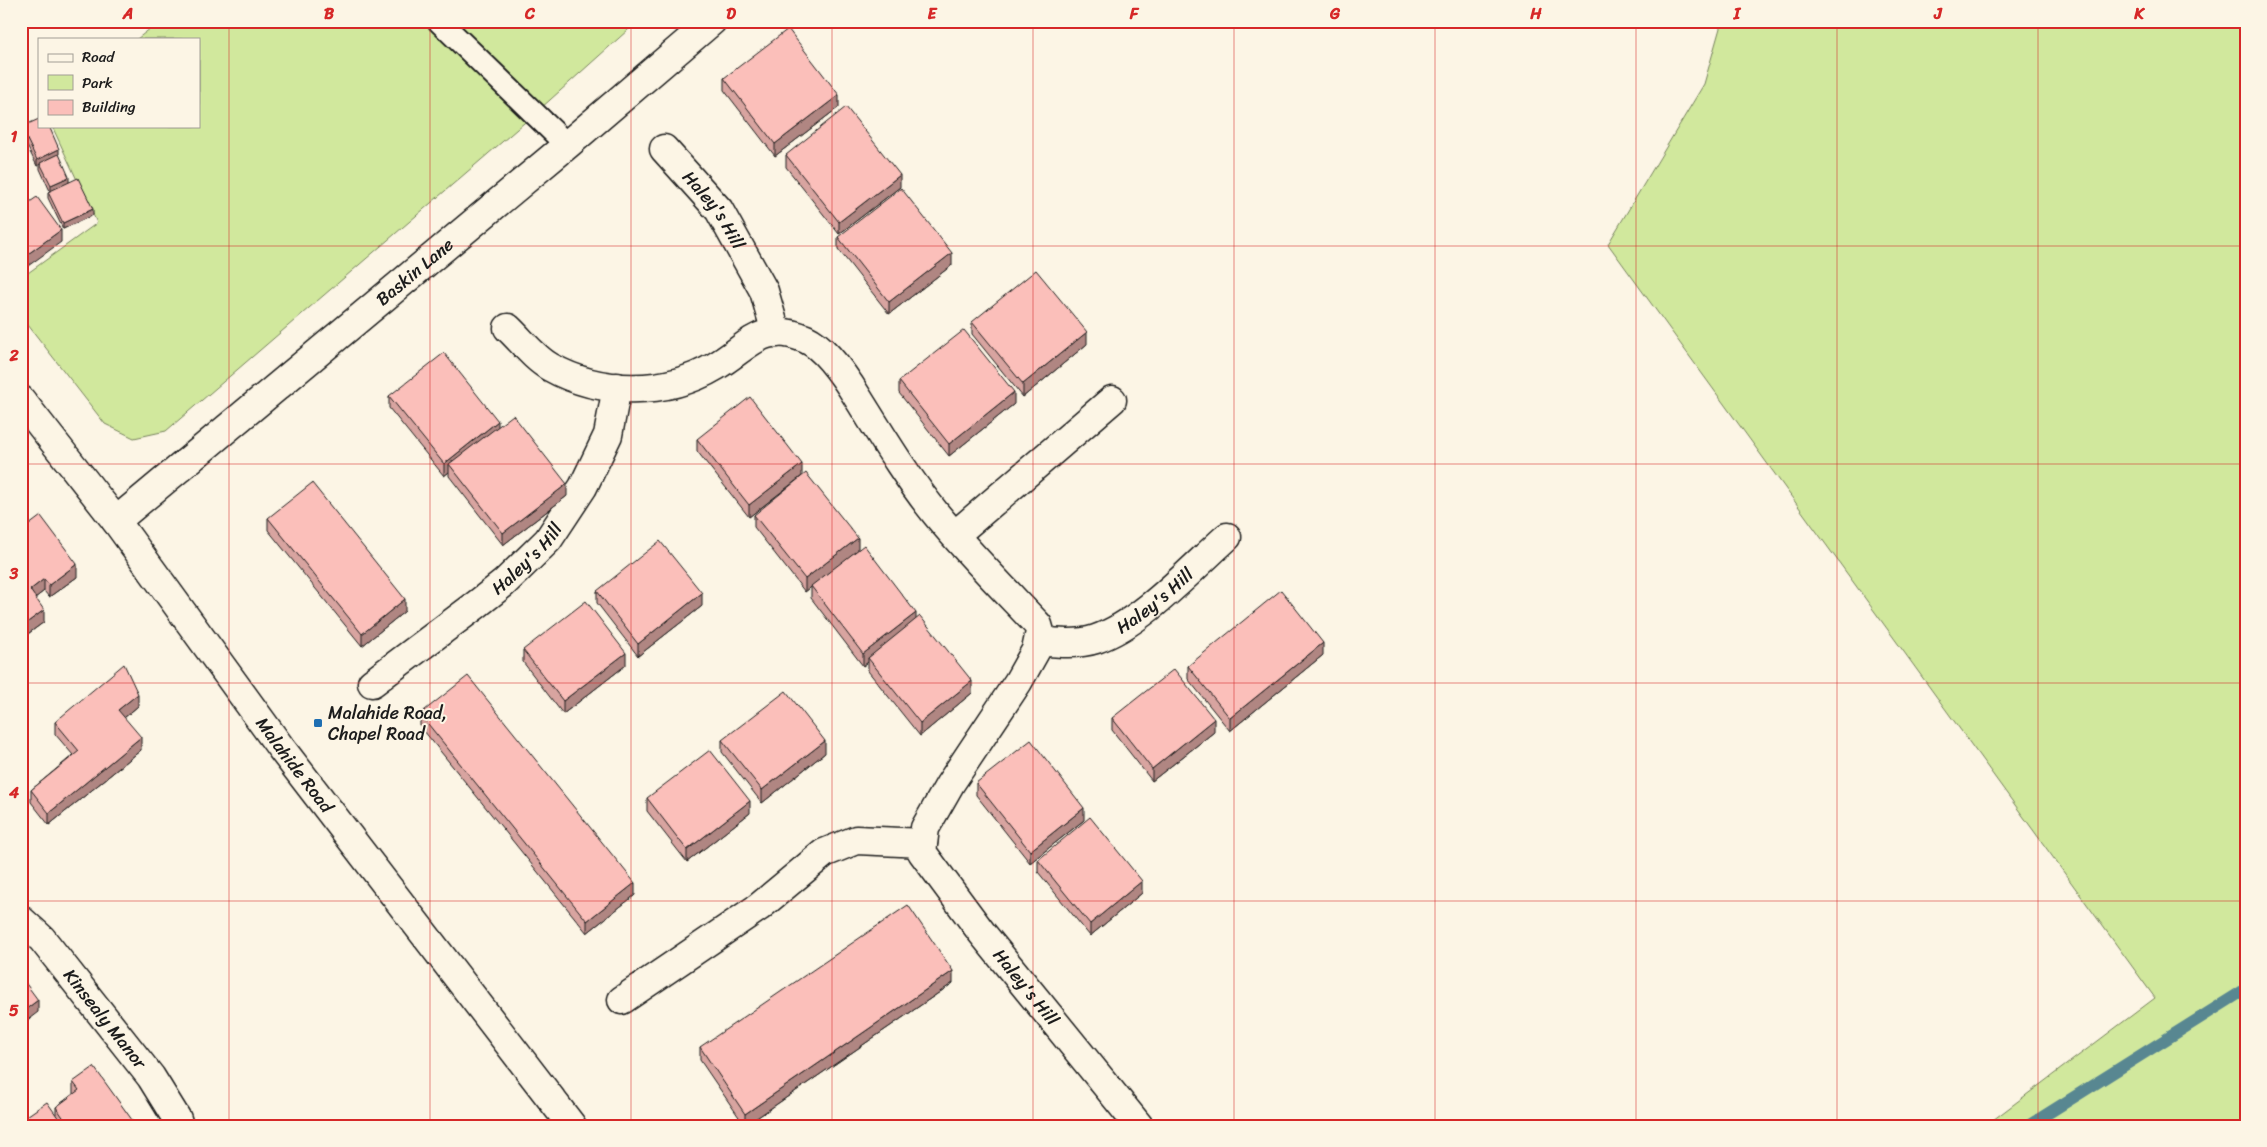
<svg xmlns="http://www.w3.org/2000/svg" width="2267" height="1147" font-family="Sriracha,sans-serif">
<rect width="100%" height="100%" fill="#fcf5e5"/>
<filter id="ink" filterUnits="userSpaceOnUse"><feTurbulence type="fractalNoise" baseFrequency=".02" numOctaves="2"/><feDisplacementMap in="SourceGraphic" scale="10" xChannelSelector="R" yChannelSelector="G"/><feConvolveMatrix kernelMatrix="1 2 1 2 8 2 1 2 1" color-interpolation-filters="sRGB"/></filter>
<g filter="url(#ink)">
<g fill="#d1e89d" stroke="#76825c">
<polygon points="160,21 638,21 531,117 166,431 134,438 105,424 21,316 21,278 97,223 52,126 199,126 199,39 137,39"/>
<polygon points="1722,21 2246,21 2246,1126 1985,1126 2155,998 1608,244 1704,84"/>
</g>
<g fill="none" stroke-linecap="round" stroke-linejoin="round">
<polyline stroke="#598791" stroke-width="12" points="2028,1126 2246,989"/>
<defs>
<polyline id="service" points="439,21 567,145"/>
<g id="minor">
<path id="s1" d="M 664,149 L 719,210 L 764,291 L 776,333"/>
<path id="s2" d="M 508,328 C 521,340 534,358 550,367 C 600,395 666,396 716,366 C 750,346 762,320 806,339 C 826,348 847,380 858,398 C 883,438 907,478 936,514 C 968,553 1004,589 1038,625 L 1040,632 L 1036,650 L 1018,682 L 950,784 L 925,828 L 922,852 L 982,933 L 1139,1126"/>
<polyline points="955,535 1112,400"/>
<path id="s3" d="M 1039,641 C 1058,643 1078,645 1096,639 C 1141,624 1191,569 1227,537"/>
<path id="s4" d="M 372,683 L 476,605 L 504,583 L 548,540 L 583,487 L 608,435 L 617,387"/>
<path id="s5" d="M 21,920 L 42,939 L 151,1077 L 177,1119 L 179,1126"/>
<polyline points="622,1000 759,907 824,853 856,840 923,843"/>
</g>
<g id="tertiary">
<path id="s6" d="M 116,521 L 567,145 L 712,21"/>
</g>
<g id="secondary">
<path id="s7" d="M 21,400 L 116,521 L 281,748 L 572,1126"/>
</g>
</defs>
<use href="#service" stroke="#1c1c1c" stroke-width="26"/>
<use href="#minor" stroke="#1c1c1c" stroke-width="31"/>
<use href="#tertiary" stroke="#1c1c1c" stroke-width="31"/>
<use href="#secondary" stroke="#1c1c1c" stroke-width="31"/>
<use href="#service" stroke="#fcf5e5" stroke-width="22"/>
<use href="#minor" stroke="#fcf5e5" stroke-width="28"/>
<use href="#tertiary" stroke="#fcf5e5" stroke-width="28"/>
<use href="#secondary" stroke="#fcf5e5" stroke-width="28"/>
</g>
<g fill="#d8a4a0" stroke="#1c1c1c">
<polygon points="724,78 839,107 775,156 724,90"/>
<polygon points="21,127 59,155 69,182 93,215 63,229 48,198 48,192 50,191 40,169 40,164 37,166 21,134"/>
<polygon points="786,155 900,187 839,234 786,167"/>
<polygon points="838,237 952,265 889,314 838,249"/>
<polygon points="972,322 1087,344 1023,397 972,334"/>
<polygon points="899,381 1014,404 949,456 899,393"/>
<polygon points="389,396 498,426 567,496 503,545 449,476 449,472 444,476 389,408"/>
<polygon points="697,439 802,476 749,517 697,451"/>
<polygon points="754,515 858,550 916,620 972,693 920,736 868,671 868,662 863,666 811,598 811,587 805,592 754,527"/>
<polygon points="268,518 405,611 362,646 268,530"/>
<polygon points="21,531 77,577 49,597 44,591 35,598 44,622 21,639"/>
<polygon points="597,591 702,606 638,656 597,603"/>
<polygon points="523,650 626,665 563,714 523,662"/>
<polygon points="1323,655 1230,731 1188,679 1188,666"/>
<polygon points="138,706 124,718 141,750 49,825 31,802 31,790 73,755 55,734 55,722"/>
<polygon points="420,714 635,895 587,933 420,726"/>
<polygon points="1112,718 1214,732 1152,781 1112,730"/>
<polygon points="722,740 825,753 762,803 722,752"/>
<polygon points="976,783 1084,820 1030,863 976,795"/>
<polygon points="647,798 750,813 687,862 647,811"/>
<polygon points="1038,860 1142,893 1090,936 1038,872"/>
<polygon points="953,983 745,1126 700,1060 700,1047"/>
<polygon points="73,1082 135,1126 21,1126 56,1114 56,1107 73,1094"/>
</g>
<g fill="#b08682" stroke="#1c1c1c">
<polygon points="839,95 839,107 775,156 775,144"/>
<polygon points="59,149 59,155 37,166 37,160"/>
<polygon points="900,175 900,187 839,234 839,222"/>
<polygon points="69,177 69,183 51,192 51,185"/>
<polygon points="93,209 93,215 63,229 63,223"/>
<polygon points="61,230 61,242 21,271 21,259"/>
<polygon points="952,253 952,265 889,314 889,302"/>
<polygon points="1087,332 1087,344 1023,397 1023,384"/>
<polygon points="1014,392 1014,404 949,456 949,444"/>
<polygon points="498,421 498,434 449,464 449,472 444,476 444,464"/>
<polygon points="802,464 802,476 749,517 749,505"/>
<polygon points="567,484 567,496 503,545 503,533"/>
<polygon points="858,538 858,550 805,592 805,579"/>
<polygon points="77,564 77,577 49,597 49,585"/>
<polygon points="44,579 44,591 30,602 30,590"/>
<polygon points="702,593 702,606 638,656 638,644"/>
<polygon points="405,599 405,611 362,646 362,634"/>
<polygon points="44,610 44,622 21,639 21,627"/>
<polygon points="916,613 916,625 868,658 868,662 863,666 863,654"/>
<polygon points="1323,643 1323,655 1230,731 1230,718"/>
<polygon points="626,653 626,665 563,714 563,701"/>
<polygon points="972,681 972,693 920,736 920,723"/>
<polygon points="138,694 138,706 118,723 118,710"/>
<polygon points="1214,719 1214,732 1152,781 1152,769"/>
<polygon points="141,737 141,750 49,825 49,813"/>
<polygon points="825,741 825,753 762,803 762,790"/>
<polygon points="750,801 750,813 687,862 687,850"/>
<polygon points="1084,808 1084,820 1030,863 1030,851"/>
<polygon points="1142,881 1142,893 1090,936 1090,924"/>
<polygon points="635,883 635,895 587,933 587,921"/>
<polygon points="953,971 953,983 745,1126 745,1114"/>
<polygon points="38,1000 38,1012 21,1025 21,1013"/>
</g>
<g fill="#fbbfba" stroke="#1c1c1c">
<polygon points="788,29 839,95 775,144 724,78"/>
<polygon points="846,107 900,175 839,222 786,155"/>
<polygon points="39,119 39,126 49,126 59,149 37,160 21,127"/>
<polygon points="59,154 69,177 51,185 40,163"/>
<polygon points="78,178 93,209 63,223 48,192"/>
<polygon points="901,188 952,253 889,302 838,237"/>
<polygon points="37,197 61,230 21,259 21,208"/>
<polygon points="1036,270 1087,332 1023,384 972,322"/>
<polygon points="964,330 1014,392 949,444 899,381"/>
<polygon points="444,353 498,421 444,464 389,396"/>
<polygon points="750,397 802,464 749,505 697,439"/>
<polygon points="513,415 567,484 503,533 449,464"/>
<polygon points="806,473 858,538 805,579 754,515"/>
<polygon points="312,483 405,599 362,634 268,518"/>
<polygon points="41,516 77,564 49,585 44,579 30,590 44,610 21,627 21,531"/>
<polygon points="660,541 702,593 638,644 597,591"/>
<polygon points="864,545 916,613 863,654 811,586"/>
<polygon points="1281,590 1323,643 1230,718 1188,666"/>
<polygon points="586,601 626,653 563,701 523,650"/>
<polygon points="920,616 972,681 920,723 868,658"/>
<polygon points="124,664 138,694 118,710 141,737 49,813 31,790 79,751 55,722"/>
<polygon points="1174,669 1214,719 1152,769 1112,718"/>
<polygon points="468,676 635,883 587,921 420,714"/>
<polygon points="786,691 825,741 762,790 722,740"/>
<polygon points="1031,740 1084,808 1030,851 976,783"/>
<polygon points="710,750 750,801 687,850 647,798"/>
<polygon points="1090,817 1142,881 1090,924 1038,860"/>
<polygon points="908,905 953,971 745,1114 700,1047"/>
<polygon points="21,977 38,1000 21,1013"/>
<polygon points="94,1067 135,1124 132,1126 69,1126 56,1107 79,1090 73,1082"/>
<polygon points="47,1102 64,1126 21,1126 21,1120"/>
</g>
</g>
<path fill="none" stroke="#d62828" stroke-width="1" stroke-opacity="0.55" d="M 229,21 L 229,1126M 430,21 L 430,1126M 631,21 L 631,1126M 832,21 L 832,1126M 1033,21 L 1033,1126M 1234,21 L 1234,1126M 1435,21 L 1435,1126M 1636,21 L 1636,1126M 1837,21 L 1837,1126M 2038,21 L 2038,1126M 21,246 L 2246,246M 21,464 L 2246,464M 21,683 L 2246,683M 21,901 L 2246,901"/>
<rect fill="#1f6fb2" stroke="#fcf5e5" stroke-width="2" x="313" y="718" width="10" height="10" rx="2.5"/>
<g text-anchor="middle" stroke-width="4" stroke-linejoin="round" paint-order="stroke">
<g font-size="18" fill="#1c1c1c" stroke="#fcf5e5">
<text dy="6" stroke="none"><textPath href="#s1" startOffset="79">Haley's Hill</textPath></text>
<text dy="6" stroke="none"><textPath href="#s6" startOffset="389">Baskin Lane</textPath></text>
<text dy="6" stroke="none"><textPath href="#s4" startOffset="199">Haley's Hill</textPath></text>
<text dy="6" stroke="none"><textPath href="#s3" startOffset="128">Haley's Hill</textPath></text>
<text dy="6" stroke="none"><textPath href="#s7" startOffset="456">Malahide Road</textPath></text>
<text dy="6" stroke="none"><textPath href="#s2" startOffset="1132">Haley's Hill</textPath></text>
<text dy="6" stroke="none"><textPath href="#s5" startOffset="130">Kinsealy Manor</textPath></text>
</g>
<g font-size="18" fill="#1c1c1c" stroke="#fcf5e5" text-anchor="start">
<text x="328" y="719">Malahide Road,<tspan x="328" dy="21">Chapel Road</tspan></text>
</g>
</g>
<rect width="2267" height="1147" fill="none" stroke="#fcf5e5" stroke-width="55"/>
<rect x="38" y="38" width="162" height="90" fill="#fcf5e5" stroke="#a29e95"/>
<rect x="48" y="54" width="25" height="8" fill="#fcf5e5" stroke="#a29e95"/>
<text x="82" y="62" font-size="15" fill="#1c1c1c">Road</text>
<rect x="48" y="75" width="25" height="15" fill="#d1e89d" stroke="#a29e95"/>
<text x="82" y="88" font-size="15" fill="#1c1c1c">Park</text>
<rect x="48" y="100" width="25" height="15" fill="#fbbfba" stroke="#a29e95"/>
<text x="82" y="112" font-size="15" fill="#1c1c1c">Building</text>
<rect x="28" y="28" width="2212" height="1092" fill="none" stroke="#d62828" stroke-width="2"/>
<g font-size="16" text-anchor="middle" font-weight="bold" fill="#d62828">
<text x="128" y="19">A</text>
<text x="329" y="19">B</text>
<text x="530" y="19">C</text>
<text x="731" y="19">D</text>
<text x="932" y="19">E</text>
<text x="1134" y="19">F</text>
<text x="1335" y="19">G</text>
<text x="1536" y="19">H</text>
<text x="1737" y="19">I</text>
<text x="1938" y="19">J</text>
<text x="2139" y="19">K</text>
<text x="14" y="142">1</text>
<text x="14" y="361">2</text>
<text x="14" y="579">3</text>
<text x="14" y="798">4</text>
<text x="14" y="1016">5</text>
</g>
</svg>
